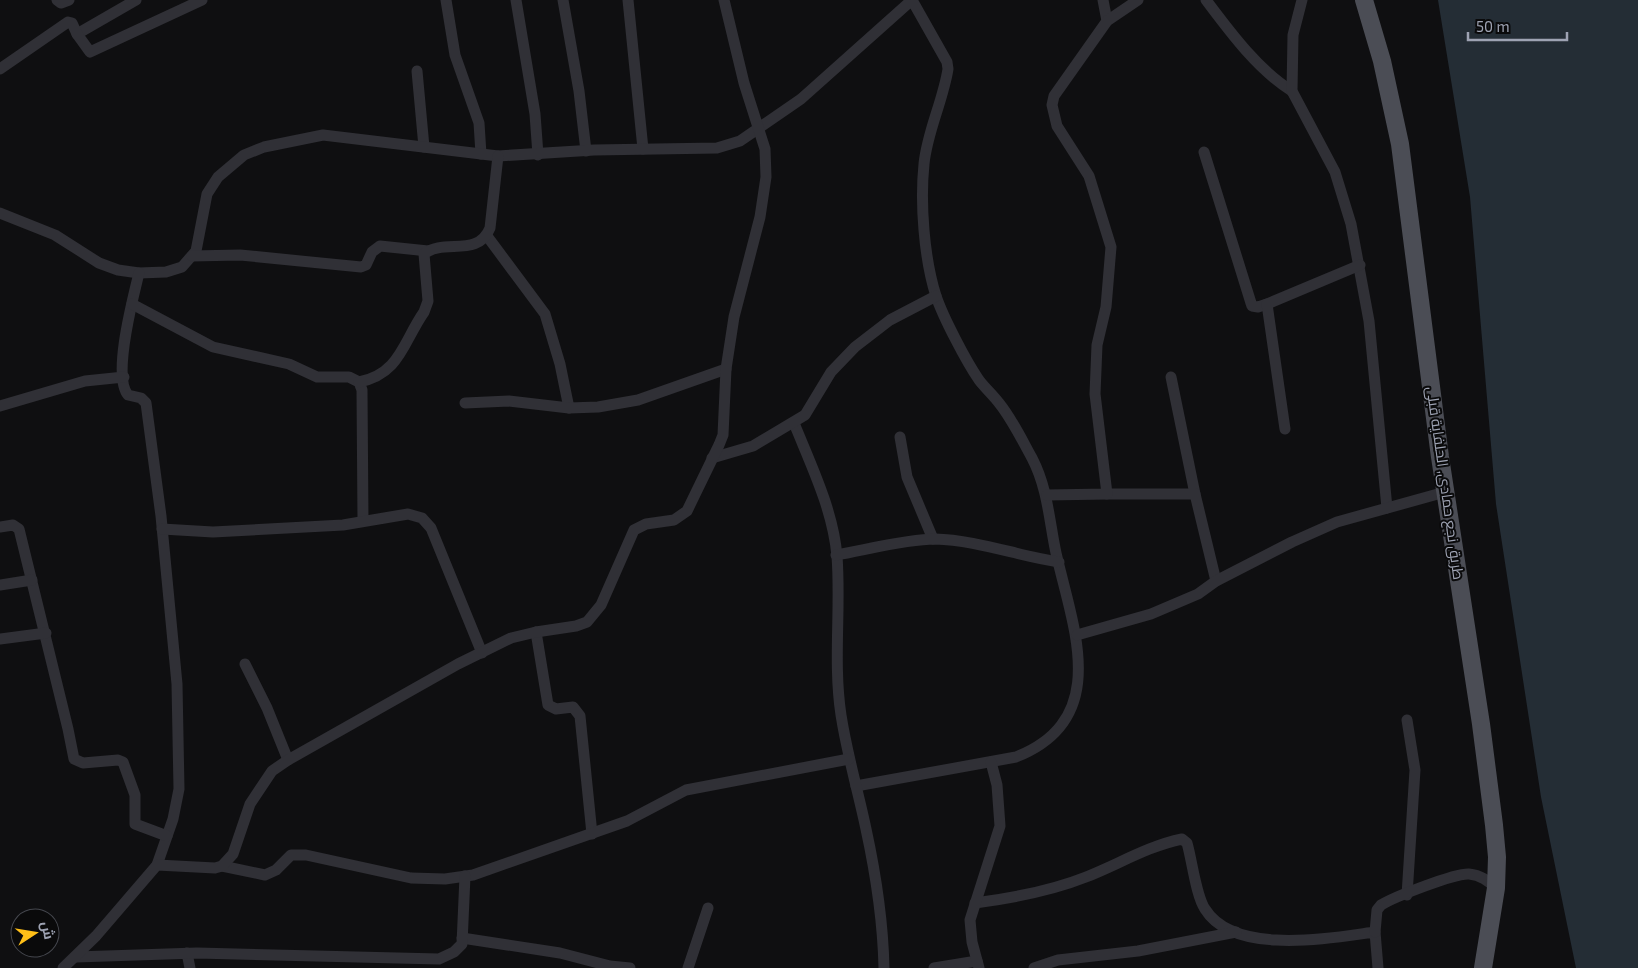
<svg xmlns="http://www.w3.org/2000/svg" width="1638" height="968" font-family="'Exo 2',Cairo,sans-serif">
<rect width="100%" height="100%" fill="#0f0f11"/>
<polygon fill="#242d35" points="1438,0 1638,0 1638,968 1576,968 1541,797 1496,504 1470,197"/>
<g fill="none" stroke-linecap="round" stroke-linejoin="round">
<g stroke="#303036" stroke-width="11">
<polyline points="57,0 61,3 69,0"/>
<polyline points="446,0 455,55 479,123 481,154"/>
<polyline points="516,0 535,114 538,155"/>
<polyline points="563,0 579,91 586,151"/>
<polyline points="628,0 643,149"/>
<polyline points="1103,0 1107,21"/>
<path d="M 1206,0 C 1230,32 1258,70 1292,91"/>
<polyline points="1302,0 1293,35 1292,91 1335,172 1351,224 1369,321 1387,508"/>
<polyline points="77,34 136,0"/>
<polyline points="0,69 68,22 72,23 77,34 90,52 202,0"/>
<polyline points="417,71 424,147"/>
<polyline points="1204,152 1251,303 1252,306 1258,307 1267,304"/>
<path d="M 0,213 L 55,235 L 99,263 L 118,270 L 139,273 L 166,272 L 182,267 L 196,251 L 207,194 L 218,177 L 244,155 L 264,147 L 323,135 L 498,156 L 594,150 L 717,148 L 740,141 L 801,99 L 912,0 L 947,62 L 948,69 C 943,101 927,132 924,164 C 920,203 924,258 936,296 C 943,317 966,361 979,380 C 985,388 993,395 999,403 C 1012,419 1022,440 1032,458 C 1048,489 1049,520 1056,553 C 1073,628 1112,719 1016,757 L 856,786"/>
<polyline points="487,236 545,314 560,364 569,408"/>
<polyline points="192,256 240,255 361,267 366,265 372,252 380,246 428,251"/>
<path d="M 139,273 C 133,298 112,376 128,395 L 141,398 L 146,403 L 161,516 L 177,684 L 179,789 L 173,819 L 157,865"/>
<polyline points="132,304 213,347 289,364 317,377 349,377 359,382 362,390 363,521"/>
<polyline points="1171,377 1195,494"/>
<path d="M 359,382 C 400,374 403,342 424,312 L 428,301 L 424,254 C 444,238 478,258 490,228 L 498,156"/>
<polyline points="465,403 509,401 569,408 598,407 638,400 726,369"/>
<polyline points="0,406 85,381 124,377"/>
<path d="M 794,423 C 811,465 833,510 837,556 C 841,609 833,662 841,715 C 847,754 858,791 866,829 C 876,875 883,922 884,968"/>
<polyline points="1285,429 1267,304 1360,265"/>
<polyline points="900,437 907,477 933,539"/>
<polyline points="712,458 753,446 805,415 831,372 855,347 890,320 936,296"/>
<polyline points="1107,494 1195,494 1216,581"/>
<polyline points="1047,495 1107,494 1095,394 1097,345 1106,307 1111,247 1089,176 1057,126 1052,105 1054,96 1107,21 1138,0"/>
<polyline points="0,527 13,525 19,529 68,729 74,759 83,763 118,760 123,762 135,795 135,824 167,836"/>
<polyline points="162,529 213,532 343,525 408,514 422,518 431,528 482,653"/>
<path d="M 836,555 C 865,550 907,539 935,539 C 977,540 1018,556 1059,562"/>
<polyline points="0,585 32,580"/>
<polyline points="536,632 548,705 556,709 573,707 580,716 592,834"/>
<polyline points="1077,635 1151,614 1198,594 1216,581 1292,542 1337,522 1445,492"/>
<polyline points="0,639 46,633"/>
<polyline points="245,664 267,708 288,760"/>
<polyline points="1407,720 1415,770 1407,895"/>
<polyline points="222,866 265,875 276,870 291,855 306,855 411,878 445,879 473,875 627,821 686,790 849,759"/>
<path d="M 975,903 C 1013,898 1051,891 1086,877 C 1119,864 1148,846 1182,839 L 1187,843 C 1192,860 1196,896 1205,909 C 1234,956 1330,938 1375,932 L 1378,968"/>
<path d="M 1375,932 L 1377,910 L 1381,905 C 1394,897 1455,873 1469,874 C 1481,875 1488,881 1496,888"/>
<polyline points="462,938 560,953 610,966 630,968"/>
<polyline points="187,953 190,968"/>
<polyline points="76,957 197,953 439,959 454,952 462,944 465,876"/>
<polyline points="63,968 96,936 157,865 215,868 222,866 233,854 250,804 272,771 288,760 458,664 511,638 536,632 576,626 587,622 601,605 634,530 646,524 674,520 687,511 719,445 723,435 726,369 734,317 760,217 766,177 765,149 744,83 724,0"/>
<polyline points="688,968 708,908"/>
<polyline points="934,968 977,961"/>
<polyline points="979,968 972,942 970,920 1000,826 997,785 991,762"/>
<polyline points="1034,968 1058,960 1138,951 1236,932"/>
</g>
<polyline stroke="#4b4d55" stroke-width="18" points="1364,0 1382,61 1400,144 1440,457 1481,724 1494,825 1497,857 1496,888 1483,968"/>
</g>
<g text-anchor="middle" stroke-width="4" stroke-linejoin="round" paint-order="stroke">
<g font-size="15" fill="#9ea3b3" stroke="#0a0a0b">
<text transform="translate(1445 483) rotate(82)" y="5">طريق نجع حمادى, الحلفاية قبلى</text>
</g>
</g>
<g transform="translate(35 933) rotate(78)"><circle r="24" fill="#0a0a0b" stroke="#45474e"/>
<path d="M0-4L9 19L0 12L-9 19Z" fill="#ffbf18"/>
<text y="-8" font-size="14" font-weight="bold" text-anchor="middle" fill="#9ea3b3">ش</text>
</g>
<path d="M1468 32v8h99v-8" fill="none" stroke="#9ea3b3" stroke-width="2.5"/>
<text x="1476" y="32" font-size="15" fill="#9ea3b3" stroke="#0a0a0b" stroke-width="4" paint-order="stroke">50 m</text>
</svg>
